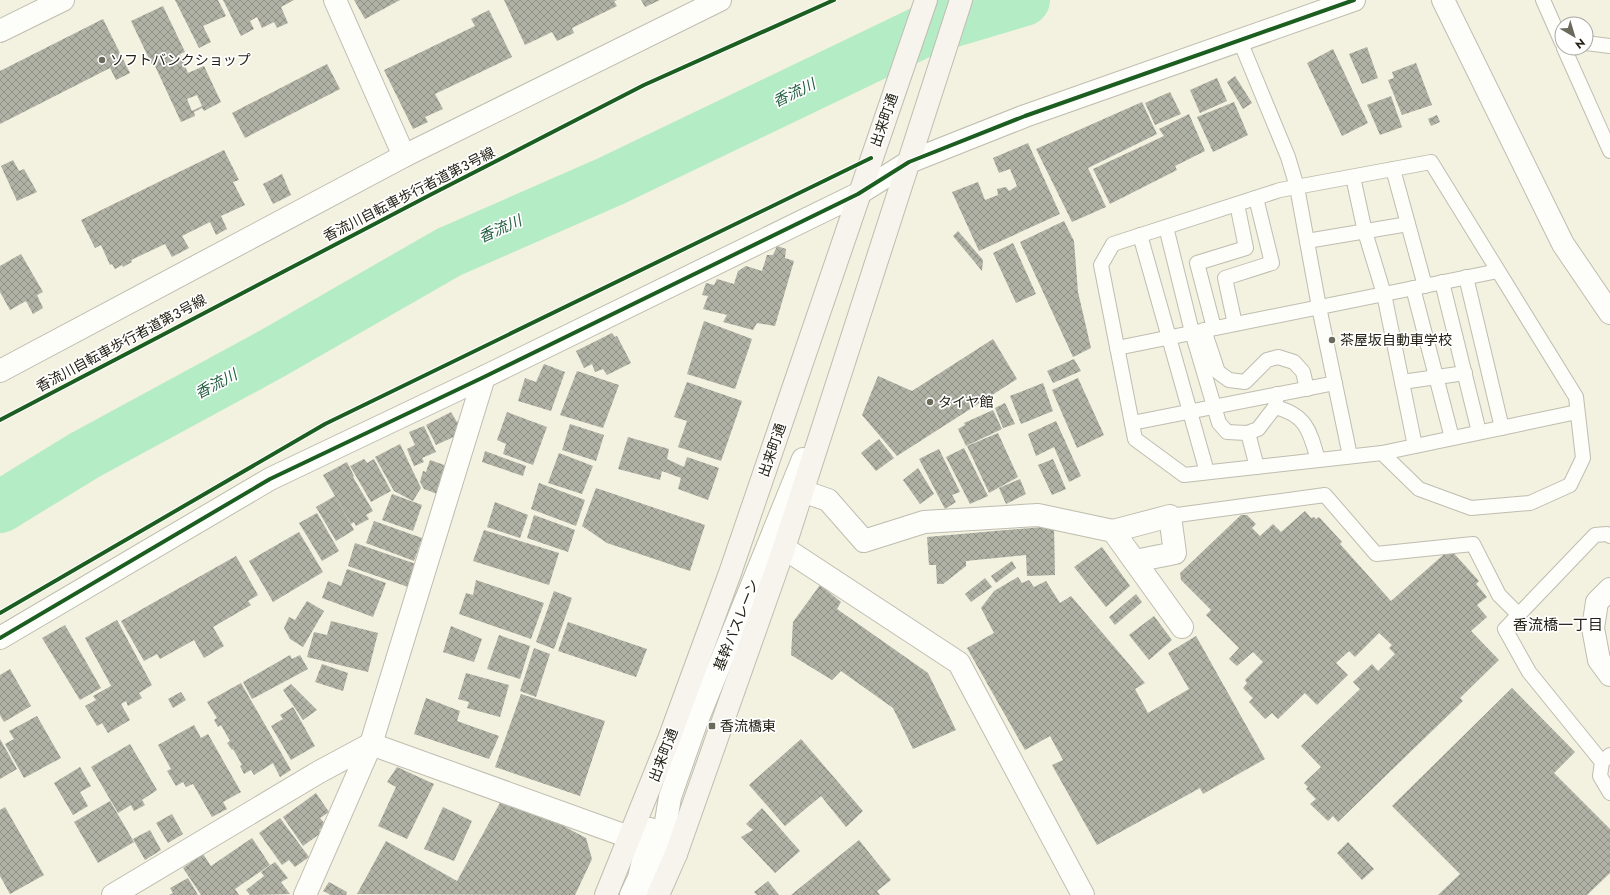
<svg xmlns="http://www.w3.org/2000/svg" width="1610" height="895" font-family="Jost,'Noto Sans JP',sans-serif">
<defs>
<pattern id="building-cross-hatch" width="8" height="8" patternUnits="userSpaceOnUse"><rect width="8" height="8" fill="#b0b2a5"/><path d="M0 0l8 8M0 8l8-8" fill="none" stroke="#8f9085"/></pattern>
</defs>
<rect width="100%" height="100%" fill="#f3f1df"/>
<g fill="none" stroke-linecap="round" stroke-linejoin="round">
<polyline stroke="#b4ecc6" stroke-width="52" points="0,507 85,455 273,353 449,252 611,181 930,28 1024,0"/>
</g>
<g fill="url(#building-cross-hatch)" fill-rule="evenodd">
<polygon points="175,0 218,0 226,16 203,26 211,42 199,48"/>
<polygon points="223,0 294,0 281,7 288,23 277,28 274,22 262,28 257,17 250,21 254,29 241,36"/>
<polygon points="354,0 400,0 365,19"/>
<polygon points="504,0 617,0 614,1 617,6 572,28 574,33 557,41 552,32 525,45"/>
<polygon points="641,0 660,0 645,7"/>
<path d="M 163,6 L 185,52 L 180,54 L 188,73 L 204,66 L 221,102 L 204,111 L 202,108 L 194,112 L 195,116 L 181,122 L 155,66 L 153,67 L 131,21 ZM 197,95 L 202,106 L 192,111 L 187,99 Z"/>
<polygon points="489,10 512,57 435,94 443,109 425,117 428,122 413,129 384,70 475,26 471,19"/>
<polygon points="103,19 130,73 116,80 110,68 0,124 0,71"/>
<polygon points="1367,47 1378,78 1362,84 1349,54"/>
<polygon points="1333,49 1368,123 1342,136 1307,63"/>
<polygon points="1416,63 1432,105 1402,115 1388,80 1394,78 1392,72"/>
<polygon points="327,64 340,89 245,138 232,113"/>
<polygon points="1235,76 1252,103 1243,109 1227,82"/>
<polygon points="1217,78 1227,101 1200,113 1190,90"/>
<polygon points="1170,92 1181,114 1155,125 1145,103"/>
<polygon points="1391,96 1402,127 1380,135 1367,105"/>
<polygon points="1142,102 1157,134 1088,168 1106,207 1072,222 1036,149"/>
<polygon points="1234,102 1248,135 1213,152 1197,117"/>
<polygon points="1189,114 1205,151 1175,166 1177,170 1110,204 1093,169 1164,136 1159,129"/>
<polygon points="1437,115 1440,122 1431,126 1428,119"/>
<polygon points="1028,143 1060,214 979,251 952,192 978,182 985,200 998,195 997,189 1006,187 1009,191 1017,186 1010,169 999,173 993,158"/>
<polygon points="224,150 239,180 233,182 245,205 221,216 227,229 216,235 210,222 182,236 189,248 172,257 165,244 131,260 132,262 123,267 122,265 115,269 112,264 110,265 101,245 95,248 81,220"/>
<polygon points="13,160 19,171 24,169 37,192 17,201 1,166"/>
<polygon points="282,174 291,195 273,204 263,184"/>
<polygon points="1064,221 1074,241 1078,292 1091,348 1073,357 1020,242"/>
<polygon points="958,231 983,260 982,271 953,236"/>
<polygon points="1013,243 1036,294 1016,303 993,253"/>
<polygon points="777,246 786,249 785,258 794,261 775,326 757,323 753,330 723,322 727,315 703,309 708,296 702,295 706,283 714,285 717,279 734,284 738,271 746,266 762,271 767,255 773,255"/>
<polygon points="21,254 43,292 37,295 43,308 33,314 26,301 10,310 0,292 0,266"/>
<polygon points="704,321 752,339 735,389 687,374"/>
<polygon points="612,333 615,337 617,336 631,363 607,375 603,369 595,372 592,364 584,368 576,351"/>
<polygon points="993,339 1017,379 897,456 862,415 878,376 912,391"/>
<polygon points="1074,359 1081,371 1053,383 1047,371"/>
<polygon points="544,364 565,372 551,411 518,401 525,378 536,382"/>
<polygon points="577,371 619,385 603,428 560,415"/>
<polygon points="1078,378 1104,435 1077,448 1052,390"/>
<polygon points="687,382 742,401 721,461 678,447 687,421 674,417"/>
<polygon points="1043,383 1053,411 1021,424 1010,396"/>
<polygon points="1005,403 1015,424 1003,428 995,408"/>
<polygon points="993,410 1002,429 966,446 958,429 965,425 964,423"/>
<polygon points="451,412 457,422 460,420 460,434 436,445 426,425"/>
<polygon points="507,412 547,427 533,465 503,454 506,444 497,440"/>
<polygon points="1056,421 1081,476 1069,482 1054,447 1036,456 1028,434"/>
<polygon points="570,424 604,435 596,461 562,450"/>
<polygon points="424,426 436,452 422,458 424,462 414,466 407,449 415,445 409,432"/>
<polygon points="998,433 1018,477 989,493 967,446"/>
<polygon points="628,437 669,449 667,459 684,467 687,457 719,468 708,500 678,489 681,478 662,471 660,480 618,469"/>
<polygon points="879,439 894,458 876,471 861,453"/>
<polygon points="400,444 421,488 413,501 394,491 375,457"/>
<polygon points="964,448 988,496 970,504 946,457"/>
<polygon points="939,449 960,492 952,495 956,502 945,509 919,459"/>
<polygon points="485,451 526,466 523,476 482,462"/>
<polygon points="559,453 593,466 582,494 548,483"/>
<polygon points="364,459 367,463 374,459 391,491 371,502 350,466"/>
<polygon points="1053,459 1066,489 1052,495 1038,465"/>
<polygon points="430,460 450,467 440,495 424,489 420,482 423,471 426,472"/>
<polygon points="347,462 354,476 353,477 373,511 366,515 369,519 356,526 354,522 351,524 323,475"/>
<polygon points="918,468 934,494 920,504 903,480"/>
<polygon points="1020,479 1026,494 1006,504 999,488"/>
<polygon points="539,483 585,500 576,526 531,509"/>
<polygon points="596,488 705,525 690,571 607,543 582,526"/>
<polygon points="392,494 422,505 413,531 382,520"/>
<polygon points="335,496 354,530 336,541 316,507"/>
<polygon points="495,502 528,515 520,538 487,527"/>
<polygon points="1305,511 1311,518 1314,517 1316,519 1319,517 1342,542 1340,544 1391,601 1450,549 1479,581 1476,584 1487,597 1477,605 1487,617 1471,631 1499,660 1460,698 1463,701 1338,822 1333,816 1328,821 1310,804 1316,799 1306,789 1308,787 1304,783 1321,767 1301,746 1360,689 1353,682 1372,664 1378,671 1395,654 1389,648 1392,645 1379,633 1355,657 1349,651 1336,663 1348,675 1317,705 1305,693 1278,719 1272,713 1265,719 1249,702 1253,698 1243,688 1247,683 1245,680 1263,662 1253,652 1237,666 1229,659 1239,648 1206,615 1211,610 1181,580 1180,573 1241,515 1247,515 1256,524 1252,528 1260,536 1273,524 1281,532"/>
<polygon points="317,513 339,551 322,561 299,523"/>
<polygon points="534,515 575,530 568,552 527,538"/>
<polygon points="374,521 422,538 414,561 366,543"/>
<polygon points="1054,526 1055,575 1027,576 1026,555 966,561 966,566 943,584 937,584 936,565 929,565 927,537"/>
<polygon points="484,530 559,553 549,585 473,561"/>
<polygon points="299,532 323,572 273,602 249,561"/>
<polygon points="355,543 416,564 408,587 348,566"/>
<polygon points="1102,547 1130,586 1106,607 1074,567"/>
<polygon points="236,556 258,595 248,601 251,605 213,627 224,646 204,658 194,640 160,659 157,654 144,661 121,621"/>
<polygon points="1012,561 1016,568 996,583 991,576"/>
<polygon points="347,569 386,583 373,617 322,598 328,581 341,586"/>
<polygon points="1018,577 1022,583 1029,580 1034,587 1046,581 1060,603 1071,596 1145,683 1135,689 1148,713 1189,689 1168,653 1196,636 1265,759 1203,794 1200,788 1097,845 1052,765 1063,760 1050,736 1025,750 967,648 994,633 981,608 994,591"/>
<polygon points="985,578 992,587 971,602 965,594"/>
<polygon points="476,580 544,603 531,639 459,614 466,593 473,595"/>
<polygon points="820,585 841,602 837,609 928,673 956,730 913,749 893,708 841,671 832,680 791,655 793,622"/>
<polygon points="554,591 572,598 554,649 536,642"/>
<polygon points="1136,594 1142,602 1115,625 1109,617"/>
<polygon points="307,601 324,611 303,647 290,639 284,628 289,617 295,620"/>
<polygon points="1154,616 1172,640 1149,660 1129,635"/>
<polygon points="117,620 152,685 139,693 142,698 128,706 126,701 121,704 130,720 108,733 102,723 97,726 85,706 96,700 93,696 111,686 114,691 85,638"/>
<polygon points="331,621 378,633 368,672 307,657 314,632 327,635"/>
<polygon points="568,622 647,649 636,677 558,651"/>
<polygon points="65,625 101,688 80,700 42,638"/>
<polygon points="451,626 482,639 474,662 443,652"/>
<polygon points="499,635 530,646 520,679 487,669"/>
<polygon points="534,648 550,654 536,697 520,691"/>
<polygon points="290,655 292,659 300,655 308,669 252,699 243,682"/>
<polygon points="322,664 348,673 343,691 315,682"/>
<polygon points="10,669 31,706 4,722 0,715 0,675"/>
<polygon points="466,673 509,685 500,717 467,708 469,702 458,699"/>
<polygon points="241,683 291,770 280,777 273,763 254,775 251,770 244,774 240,766 242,765 233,749 232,750 227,743 230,741 221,725 218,727 214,720 217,718 207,702"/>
<polygon points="291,684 317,710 303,720 283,690"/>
<polygon points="1512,688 1575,752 1554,773 1610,829 1610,873 1587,895 1438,895 1460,874 1392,806"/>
<polygon points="181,692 186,700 173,708 168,699"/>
<polygon points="521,694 605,721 580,796 495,767"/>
<polygon points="426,698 460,711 457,721 499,736 489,759 414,734"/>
<polygon points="293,707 315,746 291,760 271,726 283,719 280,715"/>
<polygon points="37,716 61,758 24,778 5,744 14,739 9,731"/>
<polygon points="194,725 201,738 208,734 241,792 223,802 227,809 212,817 193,784 186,787 183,782 176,786 167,771 171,769 158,745"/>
<polygon points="0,739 17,769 0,779"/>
<polygon points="801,739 863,811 846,827 821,796 785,826 749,785"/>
<polygon points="130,744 157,790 142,800 145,805 134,811 131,805 118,813 91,767"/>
<polygon points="80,767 91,786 80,792 88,806 73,815 54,783"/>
<polygon points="397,767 434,784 407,839 378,826 396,787 387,782"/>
<polygon points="316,793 329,812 320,818 326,825 319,830 321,833 303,846 283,817"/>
<polygon points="110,801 134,842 98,863 74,822"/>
<polygon points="500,803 554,821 586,838 592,859 575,895 357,894 386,841 457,881"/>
<polygon points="5,807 44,875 10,894 0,876 0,810"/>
<polygon points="443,807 472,821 454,861 424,849"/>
<polygon points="762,808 800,851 775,873 741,837 753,830 746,824"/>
<polygon points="172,814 183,834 168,843 156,823"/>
<polygon points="280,818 309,857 295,867 289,860 282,865 259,833"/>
<polygon points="150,830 161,850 145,860 133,839"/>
<polygon points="252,838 270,865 235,889 239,895 201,895 183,868 203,854 211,866"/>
<polygon points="859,840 891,880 877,891 880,895 791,895"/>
<polygon points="1348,842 1374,869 1362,880 1337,853"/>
<polygon points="275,862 288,878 281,882 290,894 250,895 246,890 264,876 261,872"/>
<polygon points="188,878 198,895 169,895 173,893 170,888"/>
<polygon points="768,881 779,895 757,895 754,892"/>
<polygon points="329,882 347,892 346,895 331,895 323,891"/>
</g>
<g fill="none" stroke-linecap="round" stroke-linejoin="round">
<defs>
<g id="service">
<polyline points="1543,0 1562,43"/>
<polyline points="1240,41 1288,157 1297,187 1319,307 1350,456"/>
<polyline points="1586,43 1610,46"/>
<polyline points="1564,48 1610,151"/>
<polygon points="1431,162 1576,397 1583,458 1570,485 1530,503 1471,508 1419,489 1382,453 1184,475 1135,439 1101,265 1113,244 1280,190"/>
<polyline points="1393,169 1425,286"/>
<polyline points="1353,177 1365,232 1384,294 1415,446"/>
<polyline points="1166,227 1192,332 1219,423 1227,432 1247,433 1258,429 1275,407 1277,394"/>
<polyline points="1140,235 1207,472"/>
<polyline points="1307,241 1408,224"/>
<polyline points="1466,277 1502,428"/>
<polyline points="1442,282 1479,432"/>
<polyline points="1413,288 1452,438"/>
<polyline points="1235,324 1225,278 1272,263 1256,198"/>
<polyline points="1214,328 1197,263 1246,248 1237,204"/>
<polyline points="1204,330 1218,372 1229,380 1245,382 1267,360 1278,357 1294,362 1303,372 1307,389"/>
<polyline points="1117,348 1498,271"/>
<polyline points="1402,382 1465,373"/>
<path d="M 1275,407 C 1307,415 1310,432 1318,460"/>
<polyline points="1132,423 1335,383"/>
<polyline points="1248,433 1257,467"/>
<polyline points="1382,453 1577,412"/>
<polyline points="1170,516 1325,495 1376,554 1473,544 1499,595 1518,614"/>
<polyline points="1610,755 1602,762 1600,776 1610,793"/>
<polyline points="1602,762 1529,672 1505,629 1595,535 1607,534 1610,536"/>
</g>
<g id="minor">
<polyline points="335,0 404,156"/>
<polyline points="0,371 404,156 720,0"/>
<polyline points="802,491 828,500 864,541 924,522 1038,515 1113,531 1182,627"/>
<polyline points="1113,531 1170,516 1175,553 1135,561"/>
<polyline points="784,548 959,663 1083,895"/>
<polyline points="0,638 270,479 484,377 858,194 909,162 1025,116 1354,0"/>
<polyline points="113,895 319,772 371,744 676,854"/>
<polyline points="305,895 371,744 484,377"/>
<polyline points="631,895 639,878 650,829"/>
<polyline points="654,895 670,797 696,723 803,459"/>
</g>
<g id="tertiary">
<polyline points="1443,0 1563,244 1610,313"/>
<polyline points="0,31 63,0"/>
<polyline points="1610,589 1597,602 1593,628 1599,660 1610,675"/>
</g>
<g id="secondary">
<polyline points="606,895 669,739 730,573 926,0"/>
<polyline points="658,895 676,854 784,548 961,0"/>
</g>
</defs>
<use href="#service" stroke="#bfbdaf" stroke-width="16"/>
<use href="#minor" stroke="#bfbdaf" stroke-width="24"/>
<use href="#tertiary" stroke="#bfbdaf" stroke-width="24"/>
<use href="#secondary" stroke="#bfbdaf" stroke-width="24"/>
<polyline stroke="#e2e2dc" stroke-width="2.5" stroke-dasharray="3 3" stroke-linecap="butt" points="0,420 430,195 644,85 834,0"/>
<use href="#service" stroke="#fdfdfa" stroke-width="14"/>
<use href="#minor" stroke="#fdfdfa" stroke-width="22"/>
<use href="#tertiary" stroke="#fdfdfa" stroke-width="22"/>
<use href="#secondary" stroke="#f6f4ed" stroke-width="22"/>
<defs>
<g id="cycleway">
<polyline points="0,420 430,195 644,85 834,0"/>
<polyline points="0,613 325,424 871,158"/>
<polyline points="0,638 270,479 484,377 858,194 909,162 1025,116 1354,0"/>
</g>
</defs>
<use href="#cycleway" stroke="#fff" stroke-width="6"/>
<use href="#cycleway" stroke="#1b5e20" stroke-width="4"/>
</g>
<g fill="#6c6a5c" stroke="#fff" stroke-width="1.5">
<circle cx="102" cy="60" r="4"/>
<circle cx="1332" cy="340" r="4"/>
<circle cx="930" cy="402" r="4"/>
<rect x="708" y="722" width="8" height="8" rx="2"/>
</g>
<g text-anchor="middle" stroke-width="3.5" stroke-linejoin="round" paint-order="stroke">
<g font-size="14" fill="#242216" stroke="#fff" text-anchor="start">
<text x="110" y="65">ソフトバンクショップ</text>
<text x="1340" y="345">茶屋坂自動車学校</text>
<text x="938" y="407">タイヤ館</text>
<text x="720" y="731">香流橋東</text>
</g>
<g font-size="14" fill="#242216" stroke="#fff">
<text transform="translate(884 120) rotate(-71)" y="5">出来町通</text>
<text transform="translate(409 194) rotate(-27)" y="5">香流川自転車歩行者道第３号線</text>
<text transform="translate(121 343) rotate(-28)" y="5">香流川自転車歩行者道第３号線</text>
<text transform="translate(772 450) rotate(-71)" y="5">出来町通</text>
<text transform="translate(736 625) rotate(-68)" y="5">基幹バスレーン</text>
<text transform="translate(663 755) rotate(-69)" y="5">出来町通</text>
</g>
<g font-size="15" font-style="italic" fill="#245f41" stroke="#fff">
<text transform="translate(794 93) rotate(-26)" y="5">香流川</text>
<text transform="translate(500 229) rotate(-24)" y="5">香流川</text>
<text transform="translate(216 384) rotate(-28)" y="5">香流川</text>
</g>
<g font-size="15" fill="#242216" stroke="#fff">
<text x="1558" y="630">香流橋一丁目</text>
</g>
</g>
<g transform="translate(1574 36) rotate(142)"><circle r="19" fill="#ffffff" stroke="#a7a7a2"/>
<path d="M0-3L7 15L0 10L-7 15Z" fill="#6c6a5c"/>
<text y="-6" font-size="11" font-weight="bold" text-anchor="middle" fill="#242216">N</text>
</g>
</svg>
